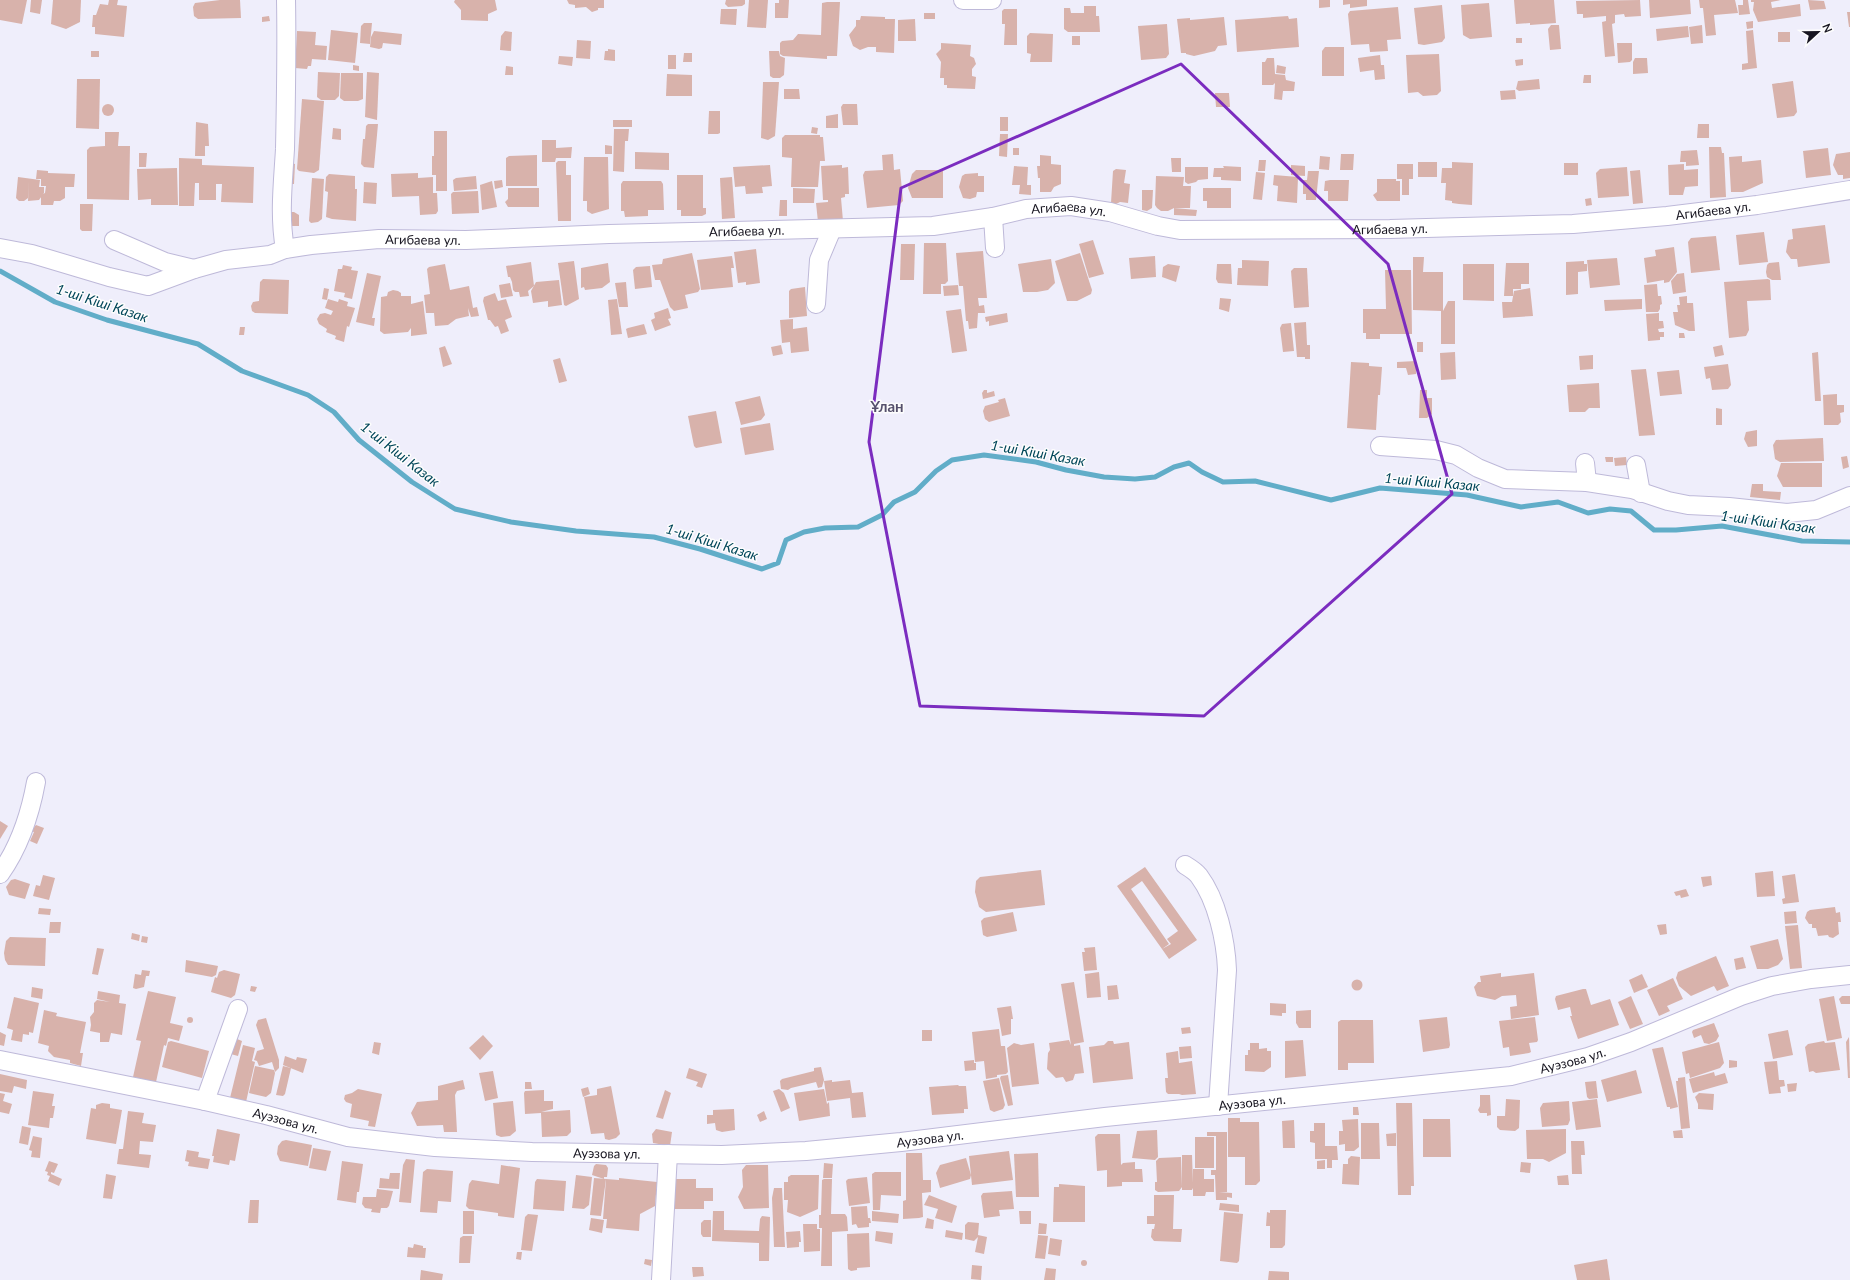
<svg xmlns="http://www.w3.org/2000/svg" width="1850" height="1280" font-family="Lato,sans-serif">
<rect width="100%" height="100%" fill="#efeefb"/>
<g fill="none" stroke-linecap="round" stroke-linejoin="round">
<polyline stroke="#61adc8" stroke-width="5" points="0,271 55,302 107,320 198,344 242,371 308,395 334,412 359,440 412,482 455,509 511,522 576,531 654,537 700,549 762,569 778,563 786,540 804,532 825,528 858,527 882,515 894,502 915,492 936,471 952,460 984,455 1036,462 1066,470 1104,477 1135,479 1155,477 1174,467 1189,463 1202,472 1223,482 1255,481 1331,500 1380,488 1467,495 1521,507 1558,502 1588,513 1610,509 1631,511 1654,530 1676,530 1722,526 1802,541 1850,542"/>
</g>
<g fill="#d8b2ab">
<polygon points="0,0 27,0 22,24 0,20"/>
<polygon points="31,0 42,0 40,14 30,12"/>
<polygon points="53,0 81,0 80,22 66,29 51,24"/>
<polygon points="109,0 118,0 117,5 127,6 124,37 95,34 95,27 92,27 93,15 96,15 100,4 108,5"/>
<polygon points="220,0 240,0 241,18 198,19 194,16 193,7 195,3"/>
<polygon points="455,0 495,0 497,10 488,14 488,21 461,20 461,10 454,2"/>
<polygon points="567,0 604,0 604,8 598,8 598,10 592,12 586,7 575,8 575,5 569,4"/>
<polygon points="726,0 745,0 745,4 742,6 728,7 725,4"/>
<polygon points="749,0 768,0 766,28 747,27"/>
<polygon points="779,0 789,0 788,18 775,18 775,3 779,3"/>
<polygon points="1319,0 1330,0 1330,7 1319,8"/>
<polygon points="1343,0 1367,0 1367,6 1350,8 1350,4 1343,5"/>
<polygon points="1514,0 1554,0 1556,23 1530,25 1530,23 1516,24"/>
<polygon points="1640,0 1641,16 1625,17 1624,14 1615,15 1615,23 1612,24 1615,56 1605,57 1602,22 1606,21 1606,16 1583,18 1583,14 1577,14 1576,1"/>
<polygon points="1649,0 1690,0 1691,14 1650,18"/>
<polygon points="1699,0 1735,0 1738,13 1714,15 1716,35 1706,36 1703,8 1700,8"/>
<polygon points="1743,0 1748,0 1750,14 1739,15 1738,5 1743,5"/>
<polygon points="1751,0 1781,0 1771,2 1772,8 1800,4 1801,16 1758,22 1753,10 1754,2 1751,2"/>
<polygon points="1808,0 1824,1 1826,9 1810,10"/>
<polygon points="827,2 840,2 837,56 827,56 827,59 783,56 780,54 780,43 782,41 793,40 798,34 821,35 822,3"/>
<polygon points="1489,3 1492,37 1470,39 1463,35 1461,5"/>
<polygon points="1442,5 1445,38 1442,42 1424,45 1418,44 1414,8"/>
<polygon points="1084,6 1096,6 1096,16 1099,16 1100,32 1068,32 1064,29 1064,8 1070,8 1071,13 1084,13"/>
<polygon points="1398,7 1401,39 1387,40 1388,51 1370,52 1369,44 1351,45 1348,14 1350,11"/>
<polygon points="721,9 737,9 736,25 720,24"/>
<polygon points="1004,9 1017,9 1017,45 1004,45 1005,24 1002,24 1002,11"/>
<polygon points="1847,12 1850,12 1850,27 1849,27"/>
<rect x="924" y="13" width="11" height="6"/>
<polygon points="269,16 270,21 262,22 262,17"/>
<polygon points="861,16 885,17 885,19 895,19 894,53 876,52 876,47 868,47 860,50 853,46 849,35 856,26 856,20 860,20"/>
<polygon points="1288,16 1289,19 1297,18 1299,47 1237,52 1235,20"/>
<polygon points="1224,17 1227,45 1218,46 1215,51 1194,56 1186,54 1186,53 1181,53 1177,19 1190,18 1190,20"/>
<polygon points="915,19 916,41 898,41 898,20"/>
<polygon points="1753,21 1753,28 1747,29 1746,22"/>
<polygon points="364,23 372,23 370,44 360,43 361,26"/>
<polygon points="1167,24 1169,54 1166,58 1141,60 1138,26"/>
<polygon points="1551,25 1559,25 1561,49 1550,50 1548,29"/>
<polygon points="1702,25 1703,43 1691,44 1689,27"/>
<polygon points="1688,26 1689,37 1657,41 1656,29"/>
<polygon points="331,30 358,33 355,63 328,60"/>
<polygon points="1753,30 1757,68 1742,70 1742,64 1748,63 1746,31"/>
<polygon points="297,31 316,32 315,45 327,46 326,60 312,59 311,66 308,66 307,69 295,68"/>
<polygon points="374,31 402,34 401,45 383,43 382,48 379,49 370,47 371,37"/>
<polygon points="505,31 512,32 511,51 500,50 501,36"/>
<rect x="1778" y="32" width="12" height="10"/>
<polygon points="1030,33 1053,34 1052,62 1030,62 1031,54 1027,53 1027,36"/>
<rect x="1072" y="36" width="8" height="9"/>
<rect x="1516" y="38" width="6" height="5"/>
<polygon points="577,40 591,41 590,59 576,58"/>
<polygon points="941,43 971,45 970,56 974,58 976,64 972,69 972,76 976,77 975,89 947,88 947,85 944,85 944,78 940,78 941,62 936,54 941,49"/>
<polygon points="1617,43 1632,43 1632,60 1630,62 1618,63"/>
<polygon points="1325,47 1344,47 1344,76 1322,76 1322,51"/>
<polygon points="608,49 615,50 615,61 604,60 605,51 608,51"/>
<rect x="91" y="51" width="8" height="6"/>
<polygon points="769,51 779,51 780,56 785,58 784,75 780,78 773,78 770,76"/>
<polygon points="684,53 692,53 692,62 683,62"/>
<polygon points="1439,54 1441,91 1437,95 1423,96 1418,92 1408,93 1406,55"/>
<rect x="668" y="55" width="8" height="14"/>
<polygon points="1380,55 1381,65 1384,65 1385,79 1375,80 1374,70 1360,72 1358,58"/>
<polygon points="559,56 573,57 572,66 558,64"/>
<polygon points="1267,58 1274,58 1275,74 1285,75 1286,80 1295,82 1294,91 1283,91 1282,100 1274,99 1275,83 1273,85 1262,85 1262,62 1265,62"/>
<polygon points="1635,58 1647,58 1648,73 1633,74 1633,62"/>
<polygon points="1523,59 1523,65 1516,66 1515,60"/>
<polygon points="353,65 359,66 359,71 353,70"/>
<polygon points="1277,65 1286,67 1285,74 1276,73"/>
<polygon points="506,66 513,67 513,75 505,75"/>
<polygon points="318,72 340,73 339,96 335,100 321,100 317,97"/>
<polygon points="367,72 379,73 377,120 365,117"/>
<polygon points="341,73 363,73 363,99 358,101 344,101 340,98"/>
<polygon points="667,74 692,75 692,96 666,96"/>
<polygon points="1584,75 1591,75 1591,83 1583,83"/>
<polygon points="77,79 100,79 99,129 76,128"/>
<polygon points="1539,79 1540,89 1519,91 1516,89 1518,81"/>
<polygon points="1793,81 1797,112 1794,116 1777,118 1772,84"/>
<polygon points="763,82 779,82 775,136 768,140 761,138"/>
<polygon points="784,89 799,89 800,99 784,99"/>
<polygon points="1515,90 1516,99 1501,100 1500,91"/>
<polygon points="1215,93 1229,93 1230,107 1216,107"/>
<polygon points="302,99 324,101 319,170 314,173 299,171 297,169"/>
<polygon points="843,104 857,104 858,125 843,125 841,107"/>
<circle cx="108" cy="110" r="6"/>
<polygon points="709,111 720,111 720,133 718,134 708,134"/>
<polygon points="838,114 838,128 826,128 826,116"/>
<rect x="1000" y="117" width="8" height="14"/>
<rect x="613" y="120" width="19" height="7"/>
<polygon points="196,122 208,124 209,146 205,146 205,156 195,156"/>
<polygon points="368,124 378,124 374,168 364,167 361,164 363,139 365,139 366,126"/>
<polygon points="1698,124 1709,124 1709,138 1697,138"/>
<polygon points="812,127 818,128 817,134 811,133"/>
<polygon points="333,128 341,129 341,140 332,139"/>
<polygon points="614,129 629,129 628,141 625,141 624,172 613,171"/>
<polygon points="434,131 447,131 447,191 436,191 436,175 432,175 432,156 434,156"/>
<polygon points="105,132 119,132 118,146 130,146 129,200 87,199 87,150 90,147 105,146"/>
<polygon points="1000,134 1008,134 1007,157 999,156"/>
<polygon points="785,135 820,135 820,137 823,137 825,161 820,161 818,187 791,187 792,158 782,157 782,138"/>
<polygon points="542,140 556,140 556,148 572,147 571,158 556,158 555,162 542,162"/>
<polygon points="605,145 612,146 612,154 605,154"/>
<polygon points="1709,147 1721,147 1722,153 1724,153 1726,197 1710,198"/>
<rect x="1013" y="148" width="6" height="7"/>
<polygon points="1828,148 1831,175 1806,178 1803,151"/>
<polygon points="1697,150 1699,165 1686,166 1686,162 1680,162 1681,151"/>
<polygon points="635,152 669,153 669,170 635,169"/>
<polygon points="1850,152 1850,178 1843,179 1843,175 1838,175 1833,165 1836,154"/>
<polygon points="139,153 147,153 146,167 139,167"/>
<polygon points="893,154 894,170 900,169 903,201 899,205 867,208 863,175 865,171 883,170 882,155"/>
<polygon points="1341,154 1354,154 1353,170 1340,170"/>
<polygon points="537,155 537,186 506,186 506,158 509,156"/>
<polygon points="1040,155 1051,156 1051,164 1061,165 1061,184 1054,187 1051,192 1040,192 1040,178 1038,178 1037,166 1040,166"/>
<polygon points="1320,156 1330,157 1329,170 1319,169"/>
<polygon points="1742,156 1742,162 1761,160 1763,183 1743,192 1731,192 1729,157"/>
<polygon points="584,157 608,157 609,209 592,214 587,211 587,201 583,201"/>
<polygon points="179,158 202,159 202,165 254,167 253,203 221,202 222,184 216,184 216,200 199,200 199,183 195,183 194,206 179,206"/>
<polygon points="1171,158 1181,158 1181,172 1172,172"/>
<polygon points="1259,160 1266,160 1265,171 1258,171"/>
<polygon points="558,161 566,161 566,175 571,175 571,221 558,221 556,163"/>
<rect x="1418" y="162" width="19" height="15"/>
<polygon points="1452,162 1473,163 1472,205 1459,204 1452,203 1452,201 1445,200 1446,183 1441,183 1442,168 1452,168"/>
<polygon points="291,163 295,164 294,184 290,184"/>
<rect x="1564" y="163" width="14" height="12"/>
<polygon points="1397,164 1413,164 1413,179 1409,179 1409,195 1402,195 1402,179 1397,179"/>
<polygon points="1684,164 1684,170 1698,169 1698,186 1685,187 1683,195 1669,195 1668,165"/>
<polygon points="770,165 772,186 762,187 763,193 746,194 745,186 735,187 733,167"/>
<polygon points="842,165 842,168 848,167 849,194 845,194 845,197 841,198 843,221 818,222 816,203 828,202 828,200 823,200 821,166"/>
<polygon points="1291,165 1305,166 1305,176 1291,175"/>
<polygon points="1014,166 1028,167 1027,185 1031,185 1031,195 1019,194 1020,185 1012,185"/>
<polygon points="1223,166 1241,167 1241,181 1221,180 1221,177 1213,177 1214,168 1224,168"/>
<polygon points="1185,167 1208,167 1208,179 1198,180 1196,182 1188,184 1185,182"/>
<polygon points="1627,167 1629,196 1598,198 1596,173 1600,169"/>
<polygon points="177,168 178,205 151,205 151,199 138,200 137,169"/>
<polygon points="1116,169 1126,170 1124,183 1130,184 1128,203 1120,202 1114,205 1111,203 1113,171"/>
<polygon points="37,170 48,171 48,173 75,174 74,187 65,187 65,198 60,201 54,201 53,205 41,205 41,195 45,193 46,186 41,186 41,179 36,179"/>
<polygon points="916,170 943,170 943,198 912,198 908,188 912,174"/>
<polygon points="1640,170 1643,203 1633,204 1630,171"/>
<polygon points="1308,171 1319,171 1316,200 1306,200 1306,194 1303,194 1303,180 1307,180"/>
<polygon points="1256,172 1265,173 1262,200 1253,199"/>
<polygon points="418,173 418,178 433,177 433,193 437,193 438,211 436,214 420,215 419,196 392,197 391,174"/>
<polygon points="978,173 978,176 984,176 984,192 977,192 976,197 970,199 963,198 959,187 962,176 965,174"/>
<polygon points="329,174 355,176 355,189 357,189 356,221 332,219 326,217 328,192 325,191 326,177"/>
<polygon points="677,175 703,175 703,208 706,208 706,214 702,216 681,216 681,210 677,210"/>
<polygon points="1274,175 1298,177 1297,203 1277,201 1278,186 1273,185"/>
<polygon points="476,176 477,189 454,191 453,180 456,178"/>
<polygon points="1156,176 1184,177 1183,186 1191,186 1190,208 1174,208 1168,211 1161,211 1157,208 1155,205"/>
<polygon points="18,177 40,180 39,187 44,187 44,193 39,200 28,201 29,181 28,198 24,201 19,201 16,198"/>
<polygon points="732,177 735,218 722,219 720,178"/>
<polygon points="312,178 324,179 322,219 318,222 311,223 309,221"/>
<polygon points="1377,179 1396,179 1396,181 1400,181 1400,201 1377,201 1373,195 1377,192"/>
<polygon points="502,180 503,187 495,189 494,181"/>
<polygon points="1330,180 1349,180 1348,201 1328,201 1328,191 1324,191 1325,181"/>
<polygon points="492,181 497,207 482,210 480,185"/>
<polygon points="623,181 661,181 663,184 664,210 648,210 648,216 625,217 624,211 621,211 621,184"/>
<polygon points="364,182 377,183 376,204 363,203"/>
<polygon points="508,188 539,188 539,207 508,207 505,202 508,199"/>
<polygon points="793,188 815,189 814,203 793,203"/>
<polygon points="1203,188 1231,188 1231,208 1207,208 1207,201 1203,201"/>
<polygon points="1142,190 1153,190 1152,208 1147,211 1142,210"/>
<polygon points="478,191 479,213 452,214 451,194 453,192"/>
<polygon points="1591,198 1592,205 1586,206 1585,199"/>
<polygon points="780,200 787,200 787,216 779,216"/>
<polygon points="80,204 93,204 92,231 82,231 80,229"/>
<polygon points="1174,208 1197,210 1196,216 1174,215"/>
<polygon points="285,212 294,212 299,215 299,226 285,226"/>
<polygon points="1825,225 1830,263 1798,267 1797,259 1791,259 1786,252 1788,240 1793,239 1792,229"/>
<polygon points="1764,232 1768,262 1739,265 1736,235"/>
<polygon points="1716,236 1720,270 1691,273 1688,242 1691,238"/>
<polygon points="1093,240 1104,274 1089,278 1079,244"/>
<polygon points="924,243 946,243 948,281 945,284 941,284 941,294 923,294"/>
<polygon points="901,244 915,244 914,280 900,280"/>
<polygon points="1674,247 1677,272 1669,282 1664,283 1664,280 1647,283 1644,258 1656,256 1655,250"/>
<polygon points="756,249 760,283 746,285 746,282 738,283 734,252"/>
<polygon points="983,251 987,298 978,298 979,306 984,305 985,313 978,313 977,328 969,329 968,321 966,321 963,286 959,286 956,253"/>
<polygon points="692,253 700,289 698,292 685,295 688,308 674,311 670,307 660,280 655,280 652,265 662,264 663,259"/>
<polygon points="1080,253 1092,290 1091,294 1077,301 1067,301 1055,261"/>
<polygon points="732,256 734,268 731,268 733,287 701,290 697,260"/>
<polygon points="1155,256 1156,277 1131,279 1129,258"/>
<polygon points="1413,257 1424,257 1423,272 1443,272 1443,311 1448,301 1455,301 1455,344 1441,344 1441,311 1413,310"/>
<polygon points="1617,258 1620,285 1590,288 1587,260"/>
<polygon points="1051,259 1055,283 1048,290 1037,292 1023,292 1018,264"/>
<polygon points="1242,260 1269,261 1268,286 1237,285 1238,268 1242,268"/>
<polygon points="574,261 579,299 566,306 564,305 558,263"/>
<polygon points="1584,261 1584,264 1587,264 1587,271 1578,272 1578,294 1566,295 1566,262"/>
<polygon points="531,262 534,286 528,291 529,296 520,297 519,292 515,292 513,290 512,282 510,277 508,277 506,266"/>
<polygon points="1779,262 1781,280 1772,280 1767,277 1766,272 1767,265 1769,263"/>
<polygon points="608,263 610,282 602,288 585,290 584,287 581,288 581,268"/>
<polygon points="1506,263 1529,263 1529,284 1521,284 1521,289 1513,289 1513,296 1504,296"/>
<polygon points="445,264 450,290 469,286 473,308 477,307 479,316 471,317 468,308 469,316 456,319 448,325 435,326 434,313 426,313 424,295 430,294 427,269 429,267"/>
<polygon points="1168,264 1180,266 1176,282 1162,277 1163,267"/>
<polygon points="1217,264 1231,264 1232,284 1218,283 1216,279"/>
<polygon points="1463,264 1494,264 1494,301 1463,300"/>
<polygon points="343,265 352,267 351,270 358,271 352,299 344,297 345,293 334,291 338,269 342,269"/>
<polygon points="650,266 652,287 635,289 633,270 636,267"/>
<polygon points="1294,268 1307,268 1309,307 1294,308 1291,271"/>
<polygon points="1385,270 1411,270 1412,334 1380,334 1380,339 1366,339 1366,333 1363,333 1363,309 1386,309"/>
<polygon points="367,273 381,276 372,318 375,318 374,326 356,322"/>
<polygon points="1684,273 1686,292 1673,294 1671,281 1677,274"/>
<polygon points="263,279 289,280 288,314 255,313 252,311 251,306 253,302 259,301 260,282"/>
<polygon points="1768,279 1770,280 1771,300 1747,301 1749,330 1746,336 1729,338 1724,282"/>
<polygon points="559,280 562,305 548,307 548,301 533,303 531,291 536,282"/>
<polygon points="626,282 628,307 619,307 615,283"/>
<polygon points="510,283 513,296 501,298 499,285"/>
<polygon points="1657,284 1658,296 1661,296 1662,304 1660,305 1660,309 1658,312 1646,312 1644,285"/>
<polygon points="958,285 959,295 944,296 943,286"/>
<polygon points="805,287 807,316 789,318 789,291 791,289"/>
<polygon points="324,288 329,289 327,300 322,299"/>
<polygon points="1530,288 1533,316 1503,318 1502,302 1512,302 1514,291"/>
<polygon points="393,290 398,291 401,293 401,296 411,296 411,328 408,332 384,334 380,331 381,297 387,296 388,292"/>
<polygon points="495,293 498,301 506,299 512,317 505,320 509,331 501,334 498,326 495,327 490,320 488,320 483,301 484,297"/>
<polygon points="1687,296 1687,303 1693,303 1695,331 1689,331 1675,325 1673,312 1678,312 1677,305 1680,305 1679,297"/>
<polygon points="1220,298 1231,299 1229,312 1219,309"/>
<polygon points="328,299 338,302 339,299 348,302 347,306 355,308 349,327 347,326 344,342 335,339 336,336 326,332 327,329 319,324 317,319 320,314 325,313 331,315 333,311 325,308"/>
<polygon points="617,299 622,334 611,335 608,300"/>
<polygon points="1642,299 1642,309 1605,311 1604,300"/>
<polygon points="423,301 427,334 411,336 411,304"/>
<polygon points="668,308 671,318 668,319 671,325 655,331 651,320 655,318 654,313"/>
<polygon points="961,309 967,351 952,353 946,311"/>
<polygon points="1007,313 1008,322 989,326 989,321 986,322 985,317"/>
<polygon points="1659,313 1659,321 1663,321 1664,328 1658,329 1659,332 1664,332 1664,337 1660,337 1660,340 1648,341 1646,314"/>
<polygon points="793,319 793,329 807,327 809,351 791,353 790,342 782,343 780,320"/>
<polygon points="1306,322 1307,345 1310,345 1310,359 1305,359 1305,357 1297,357 1294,323"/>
<polygon points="1291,323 1294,351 1283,352 1280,328 1282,324"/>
<polygon points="644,324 647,334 628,338 626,329 628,328"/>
<polygon points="240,327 245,327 244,335 239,335"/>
<polygon points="1679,333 1684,333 1685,338 1679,338"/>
<rect x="1417" y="342" width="6" height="10"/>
<polygon points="781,345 783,354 773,356 771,347"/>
<polygon points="1722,345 1724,355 1715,357 1713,347"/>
<polygon points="445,346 452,364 443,367 439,348"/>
<polygon points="1455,352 1456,379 1441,380 1440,353"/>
<polygon points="1818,352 1821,401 1815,401 1812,353"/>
<polygon points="1593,355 1593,369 1580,370 1579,356"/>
<polygon points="560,358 567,381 559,383 553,360"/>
<polygon points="1416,361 1416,374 1408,375 1406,368 1397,368 1397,362"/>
<polygon points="1351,362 1369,363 1369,366 1382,367 1380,395 1378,395 1376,430 1347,428"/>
<polygon points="1728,364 1731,385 1728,389 1712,390 1710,378 1706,379 1704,367"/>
<polygon points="1646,369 1655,435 1639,436 1631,370"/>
<polygon points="1679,370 1682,394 1660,396 1657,372"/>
<polygon points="1599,383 1600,408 1589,408 1585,412 1569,412 1567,385"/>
<polygon points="984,390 987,390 987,393 994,391 995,396 983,399 982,393"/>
<polygon points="1420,390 1427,390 1427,398 1432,398 1432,414 1427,418 1419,418"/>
<polygon points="1837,394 1837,405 1844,405 1844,412 1840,413 1841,422 1838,425 1824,425 1823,395"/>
<polygon points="760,396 765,415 761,420 741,425 735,402"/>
<polygon points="1005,398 1010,416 989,422 985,419 983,411 985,406 999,402 998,400"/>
<polygon points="1716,408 1722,409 1722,425 1716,425"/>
<polygon points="716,411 722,443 696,448 694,446 688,416"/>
<polygon points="770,423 774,450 745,455 740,428"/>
<polygon points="1757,430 1757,446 1748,447 1744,439 1746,432"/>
<polygon points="1823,438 1824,461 1780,462 1775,459 1773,445 1776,440"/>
<polygon points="1847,456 1849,467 1843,469 1841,457"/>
<polygon points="1605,457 1613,457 1613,462 1606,462"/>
<polygon points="1626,457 1627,465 1615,466 1614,458"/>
<polygon points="1781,463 1822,463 1822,487 1783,487 1777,476"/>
<polygon points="1752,484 1763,484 1763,491 1781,492 1780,500 1750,497"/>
<polygon points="0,821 8,826 0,839"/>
<polygon points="36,825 44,828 37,844 30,841 34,832 31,831"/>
<polygon points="1145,867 1197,940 1169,959 1162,949 1171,944 1167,939 1178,931 1142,881 1131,889 1169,944 1162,949 1117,886"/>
<polygon points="1041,870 1045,905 986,912 979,907 975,892 976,881 980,877"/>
<polygon points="1773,871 1775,896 1757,897 1755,873"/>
<polygon points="1795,874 1799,902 1783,904 1782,899 1785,898 1782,876"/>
<polygon points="43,875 55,878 49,900 33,896 36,885 40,886"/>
<polygon points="1711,876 1712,885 1703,887 1701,877"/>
<polygon points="15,879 30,884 25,899 9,895 6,887 11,880"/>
<polygon points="1686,889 1689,896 1681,898 1680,895 1676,896 1674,892"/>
<polygon points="1835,907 1836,913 1840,912 1841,922 1838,922 1839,934 1833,938 1829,937 1828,935 1818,936 1816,928 1812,928 1812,924 1809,924 1805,918 1807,912 1810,910"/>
<polygon points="39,908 51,909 50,915 38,914"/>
<polygon points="1796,911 1797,923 1785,924 1784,912"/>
<polygon points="1013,912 1017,931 987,937 983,935 981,921 984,918"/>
<polygon points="50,922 61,922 60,933 49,933"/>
<polygon points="1666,924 1667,934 1660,935 1657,925"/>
<polygon points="1798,925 1802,968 1790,969 1785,926"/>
<polygon points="132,933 140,935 139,941 131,939"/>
<polygon points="142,936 148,937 147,943 141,942"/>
<polygon points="10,937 46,938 45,966 8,965 5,960 4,953 6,941"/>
<polygon points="1778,939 1783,959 1778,965 1768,969 1757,969 1750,946"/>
<polygon points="1095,947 1097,970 1084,971 1082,952 1085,952 1084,948"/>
<polygon points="97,948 104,949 98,975 92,974"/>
<polygon points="1716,956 1729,986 1717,991 1714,986 1691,996 1679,986 1676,978 1678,972"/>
<polygon points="1743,957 1746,968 1736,970 1734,959"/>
<polygon points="186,960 218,966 216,975 212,977 185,972"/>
<polygon points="142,970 150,971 149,976 146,976 144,987 136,989 133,988 135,974 141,975"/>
<polygon points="224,970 240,974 235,995 231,998 211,992 215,977 217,978 219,972"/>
<polygon points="1099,972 1101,997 1087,998 1085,974"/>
<polygon points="1501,973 1501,977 1534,973 1539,1015 1511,1019 1510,1007 1517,1006 1516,995 1502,996 1495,1000 1477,996 1474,987 1478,982 1481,982 1480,976"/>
<polygon points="1642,974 1648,987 1634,993 1629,980"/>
<polygon points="1673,978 1683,999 1667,1006 1670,1011 1659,1016 1647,990"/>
<circle cx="1357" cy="985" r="5.5"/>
<polygon points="1074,982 1084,1042 1074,1044 1074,1046 1080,1045 1084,1073 1075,1074 1073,1080 1066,1082 1063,1077 1056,1078 1047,1069 1048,1053 1050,1050 1049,1043 1069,1040 1071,1045 1061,984"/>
<polygon points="1117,985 1119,999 1108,1000 1107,986"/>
<polygon points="251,986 257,987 255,992 250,991"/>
<polygon points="32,987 43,989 42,999 31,997"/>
<polygon points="1583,989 1586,989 1591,1005 1610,999 1619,1025 1578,1039 1570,1016 1572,1016 1570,1007 1558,1010 1555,999 1556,996"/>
<polygon points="98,991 120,995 119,1003 126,1004 122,1035 111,1033 109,1042 100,1042 100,1033 90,1031 91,1025 90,1017 94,1012 94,1003 97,1000 110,1002 97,999"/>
<polygon points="148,991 176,997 170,1023 183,1026 179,1041 168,1038 166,1046 164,1045 156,1082 133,1077 141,1041 136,1040"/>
<polygon points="1631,996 1643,1024 1630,1029 1618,1002"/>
<polygon points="1834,996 1842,1038 1827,1041 1819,999"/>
<polygon points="1842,996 1850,996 1850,1004 1841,1004 1839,999"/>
<polygon points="14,997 39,1003 33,1033 29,1032 29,1035 23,1034 22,1042 11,1040 13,1030 7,1028"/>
<polygon points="1270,1003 1286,1004 1286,1013 1282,1013 1282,1016 1270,1015"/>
<polygon points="1011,1006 1013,1019 1011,1019 1011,1034 1002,1036 997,1008"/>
<polygon points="44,1010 57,1013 56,1016 86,1022 80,1053 83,1053 81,1066 70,1063 70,1060 54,1057 48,1051 49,1046 38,1043"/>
<polygon points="1311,1010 1311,1028 1299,1028 1296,1023 1296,1011"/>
<circle cx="190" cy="1020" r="3"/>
<polygon points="1447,1017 1450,1045 1449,1048 1423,1052 1419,1020"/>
<polygon points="1535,1017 1538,1040 1537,1042 1529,1043 1531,1052 1529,1053 1510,1056 1509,1047 1503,1048 1499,1021"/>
<polygon points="266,1018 279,1060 279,1068 275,1072 272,1062 259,1066 257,1061 254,1060 257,1051 264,1049 256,1025 258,1020"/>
<polygon points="1341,1020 1373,1020 1374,1063 1348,1063 1348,1070 1338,1070 1338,1022"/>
<polygon points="1714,1023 1719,1036 1716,1041 1709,1044 1704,1043 1701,1035 1694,1038 1692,1032 1693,1030"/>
<polygon points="1190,1027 1191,1033 1182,1034 1181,1028"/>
<polygon points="999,1029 1001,1046 1005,1046 1008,1072 1006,1074 997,1075 997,1077 986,1079 984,1061 975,1062 972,1032"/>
<rect x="922" y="1030" width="10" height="11"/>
<polygon points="1788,1030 1793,1055 1773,1059 1768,1034"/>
<polygon points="0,1032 6,1035 4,1046 0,1045"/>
<polygon points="483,1035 493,1046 480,1060 469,1048"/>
<polygon points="232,1037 242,1041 238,1056 227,1053"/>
<polygon points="1849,1037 1850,1078 1848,1078 1846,1042"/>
<polygon points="1303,1040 1306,1076 1285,1078 1285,1041"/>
<polygon points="171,1041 209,1051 202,1078 162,1067 168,1042"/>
<polygon points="1108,1041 1113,1041 1114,1044 1129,1042 1133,1079 1093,1083 1089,1047 1104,1045"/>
<polygon points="1824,1041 1825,1043 1835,1042 1840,1070 1816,1073 1813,1071 1809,1072 1805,1047 1808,1044"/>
<polygon points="374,1042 381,1043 379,1055 372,1053"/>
<polygon points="1719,1042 1724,1063 1720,1068 1690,1078 1689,1073 1686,1074 1682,1052"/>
<polygon points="1014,1043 1021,1045 1034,1043 1039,1084 1012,1087 1007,1048"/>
<polygon points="1250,1043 1259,1043 1259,1049 1267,1048 1267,1051 1271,1051 1271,1067 1264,1072 1245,1071 1245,1055 1248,1055 1248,1050 1250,1050"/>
<polygon points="243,1045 255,1048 252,1061 255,1062 246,1102 230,1098"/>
<polygon points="1191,1046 1192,1058 1180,1059 1179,1047"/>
<polygon points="1663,1047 1678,1107 1670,1109 1670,1107 1667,1107 1652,1049"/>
<polygon points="1178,1051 1179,1063 1192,1061 1196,1094 1182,1095 1179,1094 1168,1094 1166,1092 1165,1078 1168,1078 1166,1053"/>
<polygon points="285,1056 296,1060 297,1057 307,1059 303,1073 283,1065"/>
<polygon points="974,1060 974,1063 976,1063 976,1070 965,1071 964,1061"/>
<polygon points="1729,1060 1737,1061 1737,1067 1729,1068"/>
<polygon points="1777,1061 1779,1080 1784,1080 1785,1086 1780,1087 1781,1093 1769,1094 1764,1062"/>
<polygon points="255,1066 274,1070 275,1073 271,1093 266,1097 249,1093"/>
<polygon points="283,1066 291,1068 285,1094 283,1096 276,1095"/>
<polygon points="821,1067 824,1080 822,1087 818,1088 816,1082 791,1088 788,1090 781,1089 780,1081 782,1079 814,1071 814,1068"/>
<polygon points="689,1068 707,1074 702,1088 696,1086 698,1082 686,1078"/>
<polygon points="1636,1070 1642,1093 1607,1102 1601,1080"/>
<polygon points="493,1071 498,1098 485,1101 479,1073"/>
<polygon points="1714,1072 1715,1076 1725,1073 1728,1083 1693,1093 1689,1079"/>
<polygon points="0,1074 27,1080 26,1089 14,1086 12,1093 0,1091"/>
<polygon points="1008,1075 1013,1105 1008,1106 1000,1078 1001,1076"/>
<polygon points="1685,1077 1690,1128 1681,1129 1676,1081 1678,1081 1678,1078"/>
<polygon points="999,1078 1005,1105 1003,1109 994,1112 990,1110 983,1081"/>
<polygon points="463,1080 465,1089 457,1091 455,1095 457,1132 444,1132 443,1125 417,1126 411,1113 417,1102 438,1100 438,1086"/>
<polygon points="832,1080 832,1082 850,1080 852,1093 863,1092 866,1117 852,1118 850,1098 827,1101 824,1081"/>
<polygon points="1596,1081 1598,1098 1589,1099 1587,1097 1585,1082"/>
<polygon points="525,1082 531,1082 532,1089 525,1089"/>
<polygon points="1797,1083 1796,1091 1788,1092 1787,1084"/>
<polygon points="958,1085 959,1086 966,1086 968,1109 964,1109 964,1113 932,1115 929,1087"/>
<polygon points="611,1086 620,1134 616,1138 609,1140 605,1139 604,1133 591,1134 584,1097 597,1095 597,1089"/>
<polygon points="588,1087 590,1094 583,1097 581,1089"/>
<polygon points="358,1089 382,1094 375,1127 368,1126 369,1121 350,1117 352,1104 346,1102 344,1099 345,1095 352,1093"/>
<polygon points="779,1089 784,1093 790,1108 781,1112 773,1091"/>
<polygon points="824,1089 827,1104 829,1102 830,1116 799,1121 794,1093"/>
<polygon points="544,1090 544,1101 553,1101 553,1109 541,1112 570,1110 571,1132 567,1136 542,1137 541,1113 525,1114 524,1093 525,1091"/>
<polygon points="665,1090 671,1093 663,1119 656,1117"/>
<polygon points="33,1091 54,1094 52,1106 55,1106 53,1118 50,1118 49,1128 28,1125"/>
<polygon points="0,1093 5,1094 3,1101 12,1104 9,1114 0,1112"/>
<polygon points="1699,1093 1714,1094 1713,1110 1698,1109 1698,1104 1695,1097"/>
<polygon points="1480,1095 1490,1095 1491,1115 1487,1116 1487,1113 1480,1113 1478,1110 1480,1106"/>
<polygon points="1506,1099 1520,1100 1519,1128 1515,1131 1500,1130 1497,1127 1497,1116 1505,1116"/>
<polygon points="1597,1099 1601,1127 1576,1130 1572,1102"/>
<polygon points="513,1101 516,1131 510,1136 501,1137 496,1135 493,1103"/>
<polygon points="1569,1101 1570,1120 1568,1125 1542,1127 1540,1108 1543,1103"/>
<polygon points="102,1103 110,1104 110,1108 122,1110 116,1144 86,1139 91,1108 96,1109 96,1105"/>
<polygon points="1396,1103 1412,1103 1414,1186 1411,1186 1411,1195 1398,1195"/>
<polygon points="1353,1107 1358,1107 1359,1115 1353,1115"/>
<polygon points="734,1109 735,1130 722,1132 716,1130 715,1123 707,1124 707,1115 713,1115 713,1110"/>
<polygon points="128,1111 144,1113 142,1123 156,1125 153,1142 140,1141 139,1154 151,1155 149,1168 117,1164 119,1149 123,1149"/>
<polygon points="764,1111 767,1119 760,1122 757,1115"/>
<polygon points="1228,1118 1240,1118 1240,1122 1259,1122 1260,1181 1256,1185 1245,1185 1245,1157 1228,1157"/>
<polygon points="1358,1119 1359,1147 1354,1151 1345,1151 1345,1144 1339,1145 1339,1131 1343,1131 1342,1120"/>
<polygon points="1423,1119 1450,1119 1451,1157 1423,1157"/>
<polygon points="1294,1120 1295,1148 1283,1148 1282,1121"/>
<polygon points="1314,1123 1325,1123 1325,1146 1337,1146 1338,1160 1332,1160 1332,1168 1327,1168 1327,1159 1315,1159 1315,1143 1310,1142 1310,1131 1314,1131"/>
<polygon points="1361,1123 1379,1123 1380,1159 1361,1159"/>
<polygon points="22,1126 31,1128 28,1145 19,1143"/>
<polygon points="217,1129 240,1134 235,1161 230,1160 229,1165 213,1162 214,1156 212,1156"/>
<polygon points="656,1129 672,1132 670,1146 653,1143 652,1134"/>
<polygon points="1566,1129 1566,1153 1549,1162 1543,1159 1527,1159 1526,1130"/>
<polygon points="1157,1130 1158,1157 1155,1160 1132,1158 1137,1131"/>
<polygon points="1682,1130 1683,1138 1674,1138 1673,1131"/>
<polygon points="1207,1132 1227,1132 1227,1192 1219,1192 1232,1193 1232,1198 1227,1197 1227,1200 1216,1200 1215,1175 1211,1175 1211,1170 1216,1170 1216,1136 1207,1136"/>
<polygon points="1396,1133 1396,1146 1387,1146 1386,1134"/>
<polygon points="1098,1134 1120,1134 1121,1165 1123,1163 1135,1162 1135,1169 1142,1169 1143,1182 1122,1182 1122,1186 1107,1187 1107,1170 1097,1171 1095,1137"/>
<polygon points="33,1136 42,1138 40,1158 31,1157 32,1151 29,1150"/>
<rect x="1195" y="1137" width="19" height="31"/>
<polygon points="286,1140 312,1145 308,1166 280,1161 277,1154 278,1146 282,1141"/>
<polygon points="1571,1141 1584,1141 1585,1155 1581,1155 1582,1174 1572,1174"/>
<polygon points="313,1148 331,1151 326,1171 309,1168"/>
<polygon points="187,1150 199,1152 198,1157 210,1159 208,1169 188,1166 189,1162 185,1161"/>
<polygon points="1009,1151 1013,1180 972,1185 969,1156"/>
<polygon points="906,1153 922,1153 923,1180 931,1180 931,1192 922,1193 923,1217 919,1218 903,1219 903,1201 906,1200"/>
<polygon points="1038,1153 1039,1197 1016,1197 1014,1154"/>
<polygon points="1182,1155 1192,1155 1193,1183 1193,1169 1204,1169 1204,1179 1214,1179 1214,1192 1206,1192 1205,1196 1193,1196 1193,1188 1192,1190 1182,1190"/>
<polygon points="1351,1156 1360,1157 1359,1185 1342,1184 1343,1164 1348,1164 1348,1159"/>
<polygon points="1181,1157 1182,1187 1179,1191 1158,1192 1155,1190 1155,1182 1157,1182 1156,1161 1159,1158"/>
<polygon points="966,1158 971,1175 970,1179 940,1188 936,1173 940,1165"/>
<polygon points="406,1159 415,1160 411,1203 399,1202 403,1165"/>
<polygon points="1325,1160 1325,1169 1317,1169 1317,1161"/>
<polygon points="49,1161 58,1164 54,1173 51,1172 51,1174 62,1179 59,1186 48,1181 50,1176 47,1175 48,1172 45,1171"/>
<polygon points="342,1161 363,1164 359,1192 357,1192 356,1203 337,1200"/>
<polygon points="1521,1162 1531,1163 1530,1173 1520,1172"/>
<polygon points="824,1163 833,1164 832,1178 823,1178"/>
<polygon points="596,1164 606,1165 608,1168 607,1177 604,1177 604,1179 592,1175 594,1166"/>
<polygon points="501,1165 520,1168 514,1218 498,1216 498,1213 469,1209 466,1206 469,1184 472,1180 499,1184"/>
<polygon points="746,1165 768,1165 769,1208 744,1209 738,1197 743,1187 742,1170"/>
<polygon points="427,1169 453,1171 451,1202 438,1201 437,1213 420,1212 423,1172"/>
<polygon points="875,1172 901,1172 901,1196 881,1195 880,1210 873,1210 872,1174"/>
<polygon points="390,1173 400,1173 399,1189 379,1188 380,1178 389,1179"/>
<polygon points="106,1174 116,1176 112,1199 103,1198"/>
<polygon points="576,1175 592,1177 589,1205 584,1209 572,1208"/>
<polygon points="791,1175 819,1175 818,1209 800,1217 787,1212 788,1200 784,1200 784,1182 788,1182 788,1177"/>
<polygon points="1568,1175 1569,1185 1558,1185 1557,1176"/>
<polygon points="867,1177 870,1203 849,1206 846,1181 848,1179"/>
<polygon points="594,1178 606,1179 601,1216 590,1215"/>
<polygon points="619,1178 657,1182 655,1206 640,1214 639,1231 606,1228 607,1219 603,1219 606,1179 619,1180"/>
<polygon points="537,1179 566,1181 564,1211 533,1209 535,1182"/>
<polygon points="672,1179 696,1179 696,1188 713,1188 713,1201 704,1201 704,1209 669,1209"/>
<polygon points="824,1179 832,1179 831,1214 845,1214 847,1217 848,1231 832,1232 832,1266 821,1266 822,1228 819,1228 819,1215 821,1215 822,1180"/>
<polygon points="1059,1184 1085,1186 1085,1222 1053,1222 1054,1187 1059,1187"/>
<polygon points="774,1188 782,1188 785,1247 774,1247 772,1198"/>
<polygon points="377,1189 393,1191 389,1206 387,1208 381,1208 380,1213 371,1212 372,1209 365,1208 362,1204 363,1197 376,1197"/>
<polygon points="1012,1191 1014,1209 999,1210 1000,1216 984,1218 981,1196 983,1193"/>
<polygon points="929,1195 957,1206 952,1223 935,1218 938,1209 924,1205"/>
<polygon points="1154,1195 1174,1195 1173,1229 1182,1229 1181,1242 1154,1241 1151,1237 1152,1229 1154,1229 1155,1224 1147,1224 1147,1216 1154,1216"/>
<polygon points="250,1200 259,1200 258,1223 248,1223"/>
<polygon points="1220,1203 1239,1205 1239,1212 1219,1210"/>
<polygon points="867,1206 868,1218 870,1218 871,1223 869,1223 869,1227 858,1228 856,1224 852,1225 851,1207"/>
<polygon points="1270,1210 1286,1210 1285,1245 1282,1248 1270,1248 1270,1226 1266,1226 1267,1212 1270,1213"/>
<rect x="463" y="1211" width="11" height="23"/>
<polygon points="713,1211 724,1211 724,1230 759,1231 760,1219 762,1216 770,1217 769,1261 759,1261 759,1243 712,1241"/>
<polygon points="872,1211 899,1214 898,1223 872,1221"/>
<polygon points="1019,1211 1031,1211 1031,1224 1020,1224"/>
<polygon points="1224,1212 1243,1214 1239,1261 1237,1263 1220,1261"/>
<polygon points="528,1214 538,1215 532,1251 521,1250 525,1217"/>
<polygon points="591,1218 604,1220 602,1233 589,1230"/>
<polygon points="927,1218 934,1220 933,1229 925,1228"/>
<polygon points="704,1220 711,1220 711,1237 703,1237 701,1234 701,1223"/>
<polygon points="968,1222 979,1223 978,1235 987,1237 984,1254 975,1252 978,1237 974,1241 965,1239 965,1225"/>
<polygon points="1039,1223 1047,1224 1046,1234 1038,1234"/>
<polygon points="803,1224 817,1224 817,1229 820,1229 820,1251 804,1252"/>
<polygon points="946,1230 963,1233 962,1240 945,1237"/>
<polygon points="800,1231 801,1242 799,1242 799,1247 787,1248 786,1232"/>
<polygon points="876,1231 893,1233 892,1244 875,1241"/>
<polygon points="869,1233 870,1267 857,1268 857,1270 851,1271 848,1269 847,1234"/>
<polygon points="1038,1235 1048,1236 1045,1259 1035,1258"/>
<polygon points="463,1236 472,1236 470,1263 459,1263 460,1238"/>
<polygon points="1050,1238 1062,1240 1060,1256 1048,1254"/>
<polygon points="414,1244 423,1246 423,1248 426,1248 425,1258 407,1257 408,1247 413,1248"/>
<polygon points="517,1252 522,1252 521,1260 516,1259"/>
<polygon points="645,1259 652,1260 651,1266 644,1264"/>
<polygon points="1607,1259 1610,1280 1577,1280 1574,1265"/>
<circle cx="1084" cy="1263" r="3"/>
<polygon points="972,1265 982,1266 981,1280 971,1279"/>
<polygon points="692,1267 703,1267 704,1276 693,1277"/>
<polygon points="1046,1268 1056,1269 1055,1280 1044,1280"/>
<polygon points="421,1270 443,1274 442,1280 420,1280"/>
<polygon points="1269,1271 1289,1272 1289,1280 1268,1280"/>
</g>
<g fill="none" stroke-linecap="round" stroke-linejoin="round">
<defs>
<g id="minor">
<polyline points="963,0 992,0"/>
<polyline points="993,217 995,248"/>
<polyline points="114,240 165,262 194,269"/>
<path id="s1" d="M 0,248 L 32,254 L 109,277 L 148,286 L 194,269 L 226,260 L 270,255 L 285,249 L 311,245 L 379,239 L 466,240 L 609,234 L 933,226 L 993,217 L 1026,209 L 1071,206 L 1110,212 L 1158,226 L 1180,230 L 1390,229 L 1573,224 L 1667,216 L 1757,205 L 1850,190"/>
<path d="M 285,249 C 279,215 283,183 285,149 C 286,99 287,50 286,0"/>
<polyline points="816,304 819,260 832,229"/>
<polyline points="1380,446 1436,450 1456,455 1478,468 1505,479 1587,482 1632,489 1668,501 1688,505 1729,507 1787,513 1816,510 1850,496"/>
<polyline points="1585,463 1587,482"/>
<polyline points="1636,465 1641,493"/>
<path d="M 1185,865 C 1190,868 1196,872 1199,876 C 1217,900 1226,941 1227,970 L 1218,1106"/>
<path d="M 0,874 C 20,846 30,815 36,782"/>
<path id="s2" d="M 0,1060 L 205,1101 L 266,1115 L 348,1137 L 383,1141 L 435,1147 L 532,1152 L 722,1155 L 806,1151 L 901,1142 L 1105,1117 L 1511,1076 L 1588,1057 L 1631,1042 L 1741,996 L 1772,986 L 1811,979 L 1850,975"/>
<polyline points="205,1101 238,1009"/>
<polyline points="661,1280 668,1154"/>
</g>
</defs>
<use href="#minor" stroke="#beb9d9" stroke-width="20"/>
<use href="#minor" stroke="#fff" stroke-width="18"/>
</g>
<path fill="none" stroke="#7b2cbf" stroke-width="3" stroke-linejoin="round" d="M 1181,64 L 1388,264 L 1452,494 L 1204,716 L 920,706 L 869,442 L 901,188 Z"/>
<g text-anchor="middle" stroke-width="3" stroke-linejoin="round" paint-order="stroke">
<g font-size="13" fill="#181621" stroke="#fdfdfd">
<text dy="5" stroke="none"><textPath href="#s1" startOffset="1730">Агибаева ул.</textPath></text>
<text dy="5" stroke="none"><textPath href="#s1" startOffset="1082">Агибаева ул.</textPath></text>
<text dy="5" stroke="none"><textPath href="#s1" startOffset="1406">Агибаева ул.</textPath></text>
<text dy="5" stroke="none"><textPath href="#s1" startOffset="758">Агибаева ул.</textPath></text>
<text dy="5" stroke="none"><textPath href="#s1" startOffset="434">Агибаева ул.</textPath></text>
<text dy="5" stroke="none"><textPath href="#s2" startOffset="1588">Ауэзова ул.</textPath></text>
<text dy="5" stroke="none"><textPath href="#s2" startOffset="1264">Ауэзова ул.</textPath></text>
<text dy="5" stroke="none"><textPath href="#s2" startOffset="292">Ауэзова ул.</textPath></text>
<text dy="5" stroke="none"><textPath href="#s2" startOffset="940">Ауэзова ул.</textPath></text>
<text dy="5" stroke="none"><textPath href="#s2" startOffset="616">Ауэзова ул.</textPath></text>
</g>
<g font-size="14" font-style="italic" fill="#004659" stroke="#fdfdfd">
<text transform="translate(102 303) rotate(18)" y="5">1-ші Кіші Казак</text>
<text transform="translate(1038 453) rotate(10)" y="5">1-ші Кіші Казак</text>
<text transform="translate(400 454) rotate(38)" y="5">1-ші Кіші Казак</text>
<text transform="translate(1432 482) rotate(5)" y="5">1-ші Кіші Казак</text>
<text transform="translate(1768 522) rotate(8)" y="5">1-ші Кіші Казак</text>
<text transform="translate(712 542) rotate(17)" y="5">1-ші Кіші Казак</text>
</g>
<g font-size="15" font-weight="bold" fill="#56516c" stroke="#fdfdfd">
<text x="887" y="412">Ұлан</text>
</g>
</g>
<g transform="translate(1818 32) rotate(68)" stroke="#fdfdfd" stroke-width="3" paint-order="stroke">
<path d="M0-3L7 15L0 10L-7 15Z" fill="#181621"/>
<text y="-6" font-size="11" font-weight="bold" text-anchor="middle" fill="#181621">N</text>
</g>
</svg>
